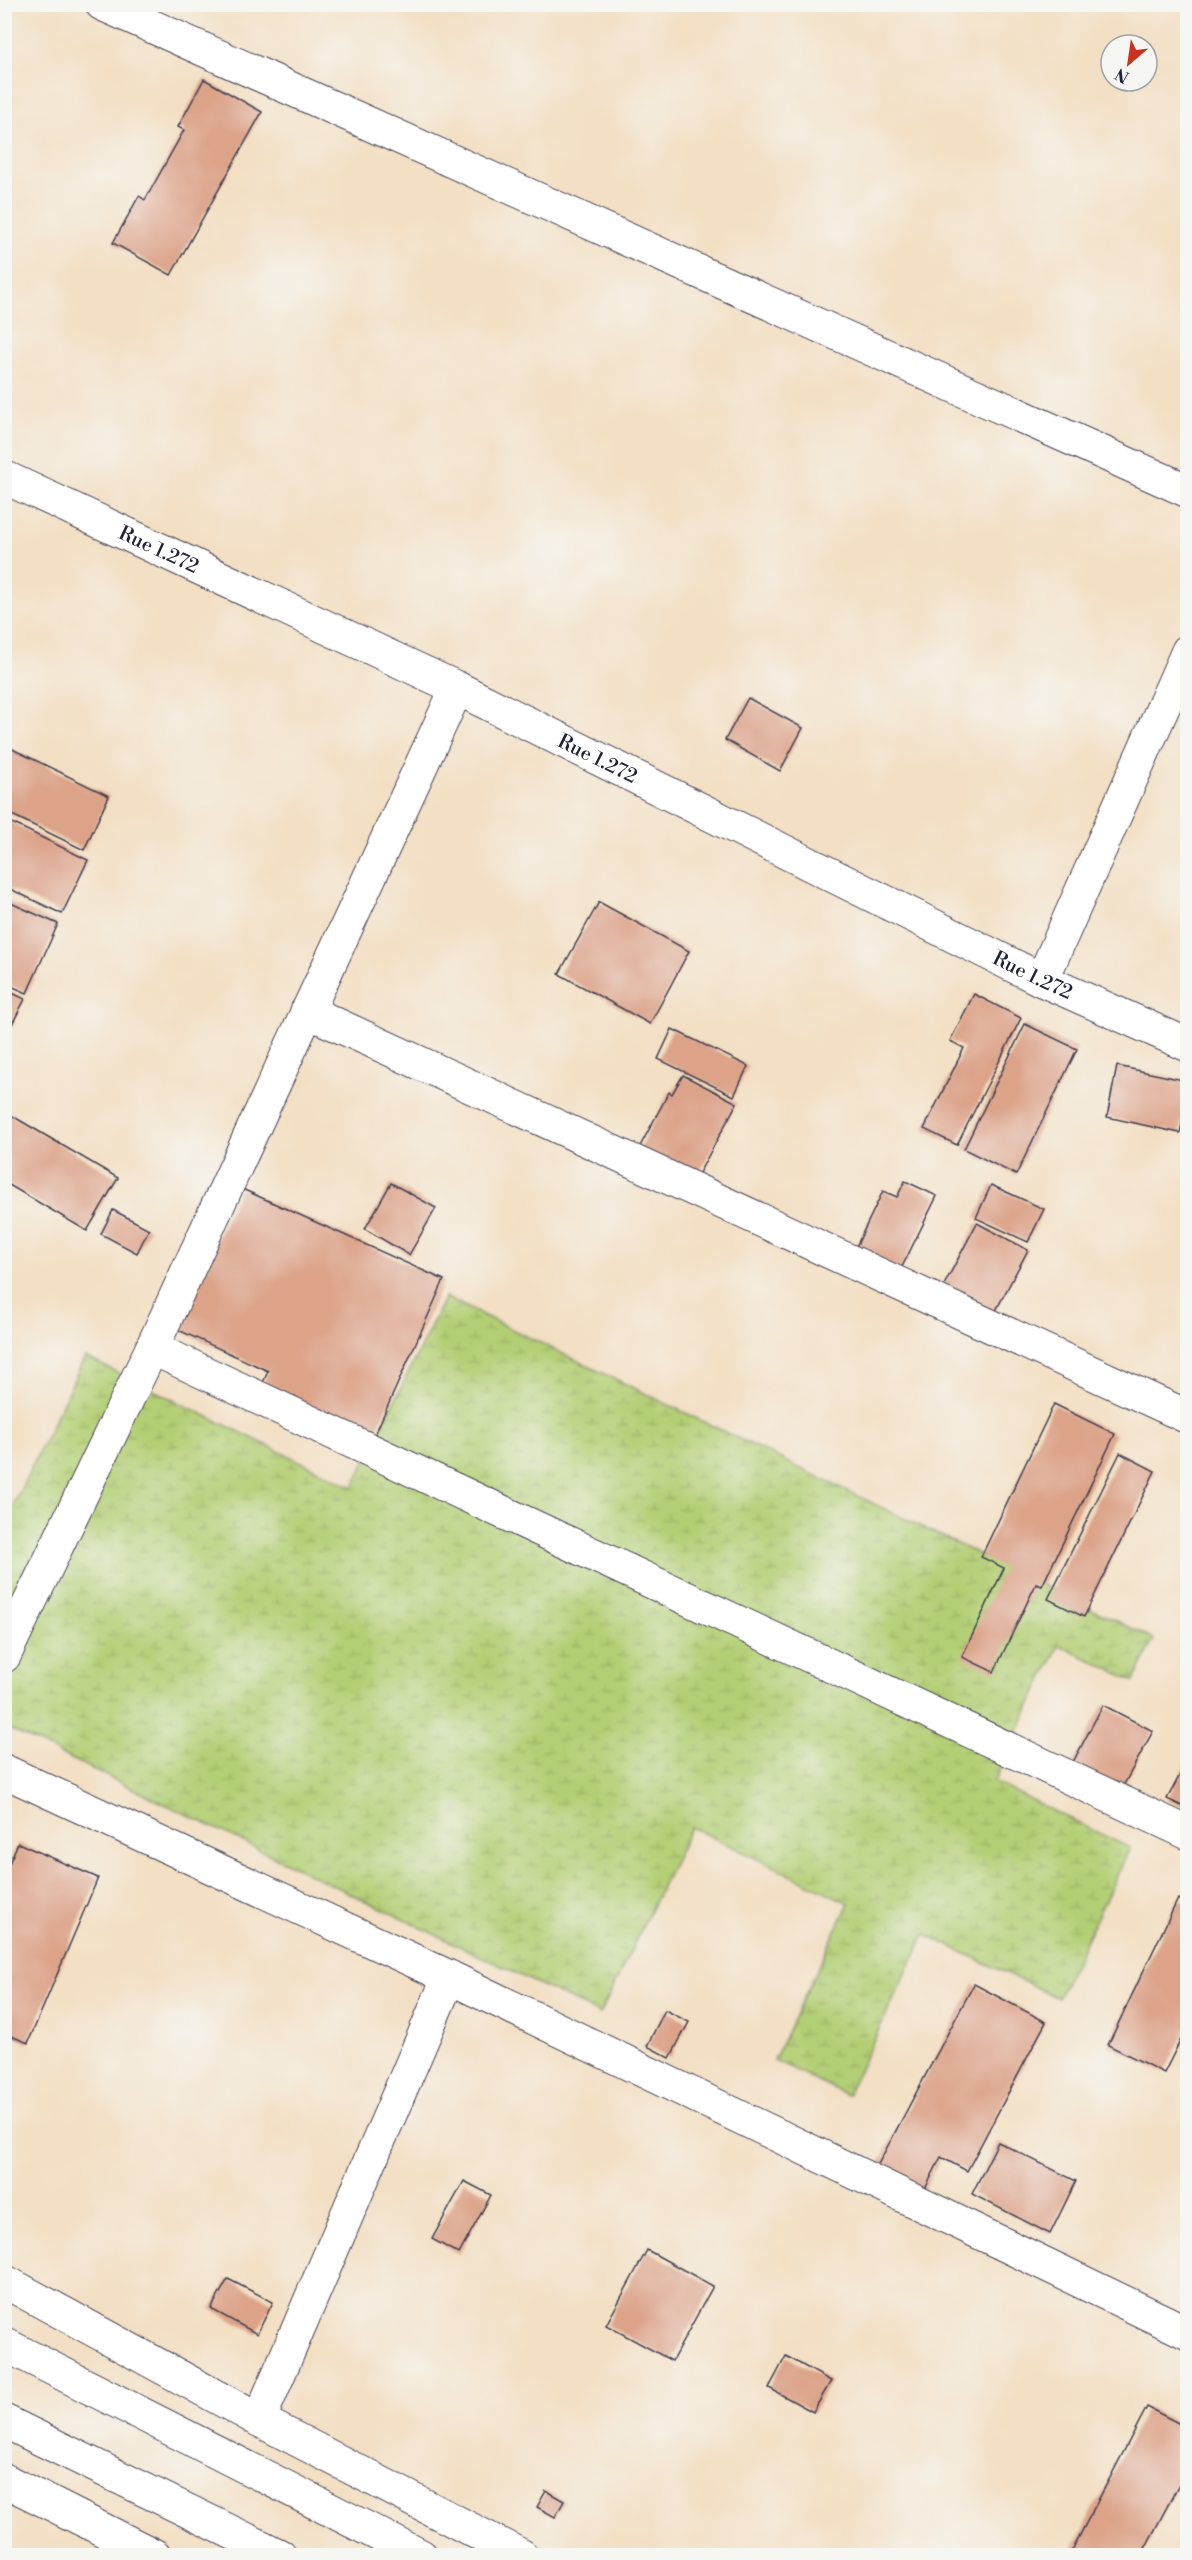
<svg xmlns="http://www.w3.org/2000/svg" width="1192" height="2560" font-family="'Libre Bodoni',serif">
<defs>
<pattern id="wetland-marsh" width="20" height="14" patternUnits="userSpaceOnUse" patternTransform="scale(1.5)"><rect width="20" height="14" fill="#b3cf75"/><path d="M1 5h8M5 5V1M11 12h8M15 12V8" fill="none" stroke="#9ab166"/></pattern>
</defs>
<rect width="100%" height="100%" fill="#f6f6f2"/>
<filter id="ink" filterUnits="userSpaceOnUse"><feTurbulence type="fractalNoise" baseFrequency=".0167" numOctaves="2"/><feDisplacementMap in="SourceGraphic" scale="12" xChannelSelector="R" yChannelSelector="G"/><feConvolveMatrix kernelMatrix="1 2 1 2 8 2 1 2 1" color-interpolation-filters="sRGB"/></filter>
<filter id="wash" filterUnits="userSpaceOnUse"><feTurbulence type="fractalNoise" baseFrequency=".008" numOctaves="4" result="noise"/><feDisplacementMap in="SourceGraphic" scale="24" xChannelSelector="R" yChannelSelector="G"/><feGaussianBlur stdDeviation="1.35" result="paint"/><feColorMatrix in="noise" values="0 0 0 0 0 0 0 0 0 0 0 0 0 0 0 0 0 1.4 0 .05"/><feComposite in="paint" operator="in"/></filter>
<g filter="url(#wash)">
<rect width="100%" height="100%" fill="#f3dfc3"/>
<polygon fill="url(#wetland-marsh)" stroke="#6a7858" stroke-width="1.5" points="445,1297 1154,1639 1134,1681 1059,1645 994,1782 1130,1848 1058,1998 925,1934 847,2095 774,2060 849,1903 691,1827 600,2014 5,1727 4,1524 85,1357 353,1487"/>
<g id="blocks">
<g fill="#dca389">
<polygon points="204,79 262,112 171,275 113,243 139,196 145,200 184,130 178,127"/>
<polygon points="748,698 803,728 780,771 725,740"/>
<polygon points="4,745 109,796 84,850 4,811"/>
<polygon points="4,819 88,860 62,914 4,886"/>
<polygon points="4,900 58,924 27,993 4,983"/>
<polygon points="599,902 689,951 650,1024 559,974"/>
<polygon points="4,989 25,999 4,1040"/>
<polygon points="974,994 1021,1018 957,1145 924,1129 964,1048 950,1041"/>
<polygon points="1025,1024 1077,1049 1016,1175 964,1149"/>
<polygon points="672,1029 748,1066 734,1096 658,1059"/>
<polygon points="1117,1066 1188,1081 1188,1097 1180,1133 1107,1117"/>
<polygon points="683,1075 737,1103 693,1184 636,1154 669,1092 672,1094"/>
<polygon points="4,1111 118,1178 87,1231 4,1182"/>
<polygon points="905,1181 937,1196 899,1273 854,1251 883,1191 897,1197"/>
<polygon points="391,1183 436,1208 409,1255 365,1229"/>
<polygon points="991,1185 1044,1209 1028,1242 976,1218"/>
<polygon points="240,1188 444,1280 372,1441 260,1390 268,1371 176,1329"/>
<polygon points="113,1210 149,1229 137,1253 101,1234"/>
<polygon points="977,1223 1028,1250 994,1314 943,1287"/>
<polygon points="1054,1404 1115,1434 1042,1586 1036,1584 994,1672 962,1657 1004,1568 981,1557"/>
<polygon points="1120,1453 1155,1471 1084,1617 1048,1599"/>
<polygon points="1103,1705 1153,1731 1121,1790 1072,1764"/>
<polygon points="1188,1760 1188,1809 1167,1799"/>
<polygon points="18,1843 98,1878 28,2043 4,2033 4,1875"/>
<polygon points="1178,1899 1188,1904 1188,2025 1164,2073 1108,2045"/>
<polygon points="974,1984 1046,2022 967,2171 941,2157 921,2197 874,2172"/>
<polygon points="665,2010 689,2022 670,2058 647,2046"/>
<polygon points="998,2142 1076,2181 1050,2234 972,2194"/>
<polygon points="1188,2151 1188,2166 1182,2163"/>
<polygon points="464,2181 491,2195 459,2254 432,2239"/>
<polygon points="647,2250 713,2286 672,2361 606,2325"/>
<polygon points="228,2279 273,2302 257,2334 211,2309"/>
<polygon points="786,2356 831,2381 813,2412 769,2388"/>
<polygon points="1147,2407 1188,2428 1188,2467 1141,2556 1069,2556"/>
<polygon points="546,2491 564,2501 555,2517 537,2507"/>
</g>
</g>
</g>
<g filter="url(#ink)">
<use href="#blocks" fill-opacity="0" stroke="#413e4f" stroke-width="1.5"/>
<g fill="none" stroke-linecap="round" stroke-linejoin="round">
<defs>
<g id="minor">
<polyline points="102,4 1188,491"/>
<path id="s1" d="M 4,477 L 457,688 L 1042,980 L 1188,1045"/>
<polyline points="1042,980 1188,651"/>
<polyline points="307,1011 1188,1417"/>
<polyline points="152,1348 1188,1833"/>
<polyline points="4,1656 152,1348 457,688"/>
<polyline points="4,1771 449,1977 1188,2333"/>
<polyline points="4,2281 259,2420 522,2556"/>
<polyline points="4,2344 421,2556"/>
<polyline points="259,2420 449,1977"/>
<polyline points="4,2421 280,2556"/>
<polyline points="4,2480 155,2556"/>
</g>
</defs>
<use href="#minor" stroke="#413e4f" stroke-width="35"/>
<use href="#minor" stroke="#fff" stroke-width="33"/>
</g>
</g>
<g text-anchor="middle" stroke-width="6" stroke-linejoin="round" paint-order="stroke">
<g font-size="20" fill="#22223b" stroke="#f6f6f2">
<text dy="7" stroke="none"><textPath href="#s1" startOffset="171">Rue 1.272</textPath></text>
<text dy="7" stroke="none"><textPath href="#s1" startOffset="657">Rue 1.272</textPath></text>
<text dy="7" stroke="none"><textPath href="#s1" startOffset="1143">Rue 1.272</textPath></text>
</g>
</g>
<rect width="1192" height="2560" fill="none" stroke="#f6f6f2" stroke-width="24"/>
<g transform="translate(1129 63) rotate(209)"><circle r="28" fill="#f6f6f2" stroke="#a1a1a9" stroke-width="1.5"/>
<path d="M0-4.5L10 22L0 15L-10 22Z" fill="#c8321e"/>
<text y="-9" font-size="16" font-weight="bold" text-anchor="middle" fill="#22223b">N</text>
</g>
</svg>
